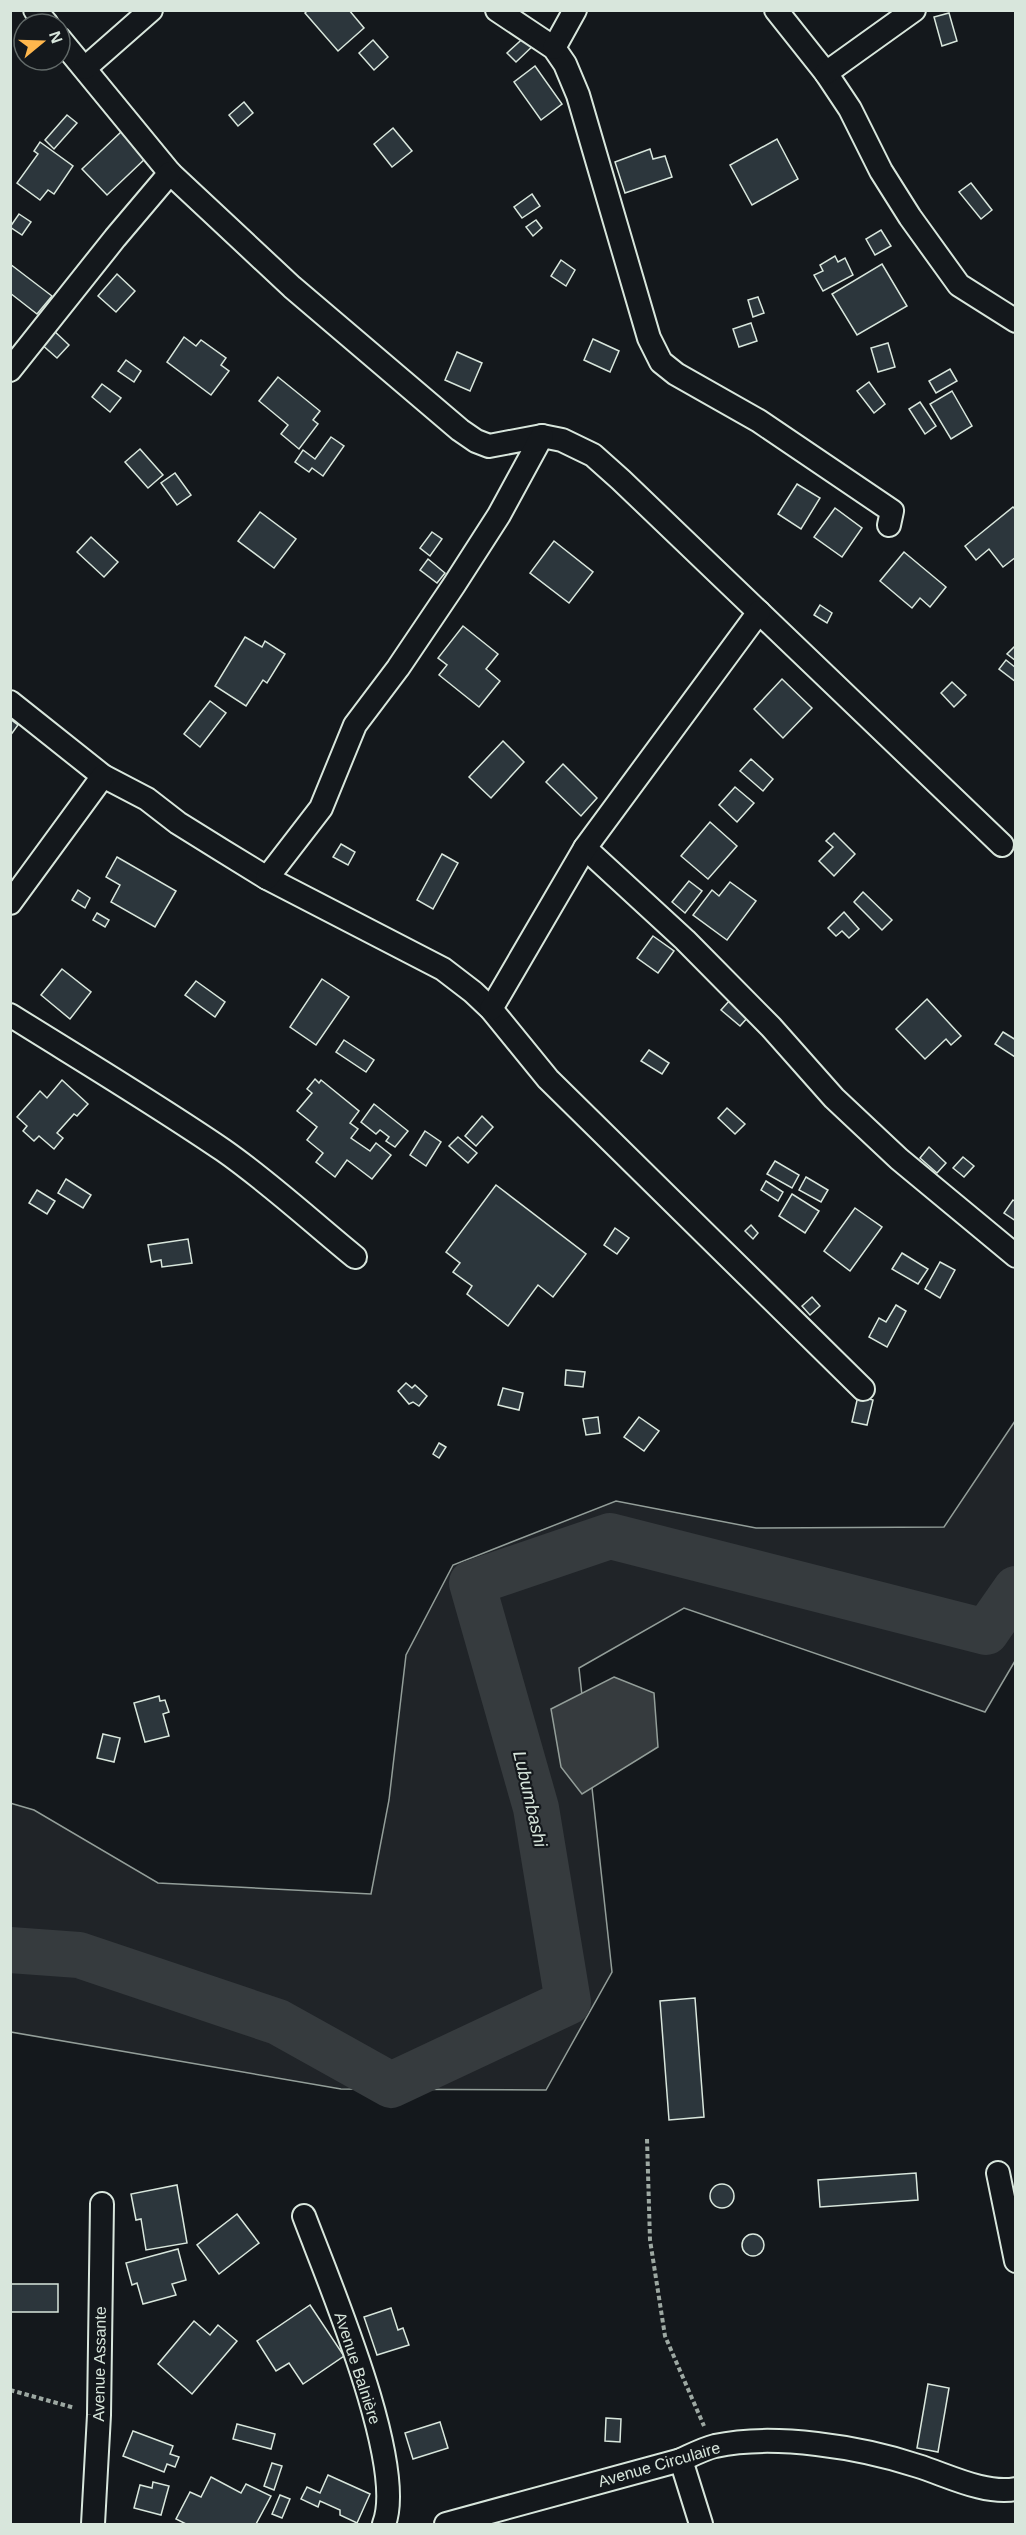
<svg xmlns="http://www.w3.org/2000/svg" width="1026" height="2535" font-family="Helvetica,sans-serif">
<rect width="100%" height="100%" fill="#14181c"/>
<polygon fill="#202428" stroke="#939e99" stroke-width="1.5" points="1015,1421 1015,1661 985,1712 684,1608 579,1668 612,1972 546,2090 341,2089 11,2032 10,1803 34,1810 158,1883 371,1894 389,1800 406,1655 453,1565 616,1501 756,1528 944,1527"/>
<polygon fill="#363b3e" stroke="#939e99" stroke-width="1.5" points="614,1677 654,1693 658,1747 582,1794 561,1767 551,1709"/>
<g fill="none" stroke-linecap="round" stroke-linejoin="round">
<polyline stroke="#363b3e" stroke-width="46" points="10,1950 79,1955 278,2022 391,2085 568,2002 536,1808 472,1583 610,1536 986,1632 1016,1589"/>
</g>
<g fill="#2c363c" stroke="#d8e6dc" stroke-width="1.5">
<polygon points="308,10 349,10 364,28 338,51 305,13"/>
<polygon points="949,13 957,41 942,46 934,17"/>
<polygon points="529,33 537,42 516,62 507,53"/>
<polygon points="373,40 388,57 374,70 359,53"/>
<polygon points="535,66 562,104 541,120 514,82"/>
<polygon points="244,102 253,113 238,126 229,115"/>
<polygon points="67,115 77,123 54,149 45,140"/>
<polygon points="393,128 412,151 392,167 374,144"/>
<polygon points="122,131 147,157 107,195 82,169"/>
<polygon points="777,139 798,179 752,205 730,165"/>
<polygon points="40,142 73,166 54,194 48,190 40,200 17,183 38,154 34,151"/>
<polygon points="650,149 653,159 665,156 672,177 625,193 615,162"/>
<polygon points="971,183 992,210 981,219 959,192"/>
<polygon points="532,194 540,206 522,218 514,207"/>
<polygon points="19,214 31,222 22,235 10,227"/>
<polygon points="536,220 542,228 533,236 526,227"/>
<polygon points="881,230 891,246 875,255 866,239"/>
<polygon points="835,256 838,262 845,258 853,275 823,291 814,275 823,271 820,265"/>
<polygon points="561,260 575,270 566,286 551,276"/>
<polygon points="10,264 52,296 37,314 10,293"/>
<polygon points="882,264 907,306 857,335 832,294"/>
<polygon points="117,274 135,291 116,312 98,296"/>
<polygon points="758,297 764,313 753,317 748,300"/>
<polygon points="751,323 757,341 739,347 733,329"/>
<polygon points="52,329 69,345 57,358 40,343"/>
<polygon points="184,337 196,346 201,340 226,358 221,365 229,371 211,395 167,362"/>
<polygon points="593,339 619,351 610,372 584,360"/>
<polygon points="888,343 895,367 878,372 871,348"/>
<polygon points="457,352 482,363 470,391 445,380"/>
<polygon points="126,360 141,371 134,382 118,371"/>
<polygon points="950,369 957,381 936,393 929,381"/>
<polygon points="278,377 320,411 313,420 318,424 299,449 281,434 288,425 259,401"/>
<polygon points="869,382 885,404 874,413 857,391"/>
<polygon points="102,384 121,398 110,412 92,397"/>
<polygon points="952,391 972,426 951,439 930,404"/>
<polygon points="920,402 936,426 925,434 909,409"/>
<polygon points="331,437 344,446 323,476 312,468 309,472 295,462 303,450 315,459"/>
<polygon points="140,449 163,475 148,488 125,462"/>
<polygon points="175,473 191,495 177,505 161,483"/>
<polygon points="797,484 820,498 801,529 778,514"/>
<polygon points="1013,507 1016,510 1016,557 1003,567 989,549 976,560 965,546"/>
<polygon points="835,508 862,528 842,557 814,537"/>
<polygon points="260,512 296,539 274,568 238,541"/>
<polygon points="432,532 442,539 430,556 420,548"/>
<polygon points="91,537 118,562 104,577 77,552"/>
<polygon points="554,541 593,572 569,603 530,573"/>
<polygon points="904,552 946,587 930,607 920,598 912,608 880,581"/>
<polygon points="428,559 445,573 437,583 420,570"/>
<polygon points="820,605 832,613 827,623 814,615"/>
<polygon points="463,626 498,654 486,669 500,681 479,707 439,675 447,665 438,658"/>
<polygon points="245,637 262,647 265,641 285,654 267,683 263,680 246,706 215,686"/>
<polygon points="1016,645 1016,661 1007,654"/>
<polygon points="1006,660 1016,668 1016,682 999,669"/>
<polygon points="782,679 812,708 783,738 754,709"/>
<polygon points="952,682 966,695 954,707 941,693"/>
<polygon points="210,701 226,713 200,747 184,734"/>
<polygon points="10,719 18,725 10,736"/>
<polygon points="503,741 524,762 491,798 469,777"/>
<polygon points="751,759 773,779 763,791 740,771"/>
<polygon points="563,764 597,798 581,816 546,782"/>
<polygon points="735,787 754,803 737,822 719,805"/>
<polygon points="710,822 737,846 708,879 681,856"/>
<polygon points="834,833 855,854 834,876 819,861 833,847 826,841"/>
<polygon points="341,844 355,852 348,865 333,857"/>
<polygon points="442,854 458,863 433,909 417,900"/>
<polygon points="117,857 176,891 155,927 111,902 120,885 106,877"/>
<polygon points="689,881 702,891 685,913 672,902"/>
<polygon points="730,882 756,901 727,940 693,915 712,890 719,896"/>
<polygon points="78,890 90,898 85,908 72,900"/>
<polygon points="863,892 892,920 882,930 854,902"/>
<polygon points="844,912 859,929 849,938 842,931 836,936 828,928"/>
<polygon points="97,913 109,920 105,927 93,920"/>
<polygon points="653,936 674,951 658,973 637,958"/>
<polygon points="62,969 91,992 70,1019 41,995"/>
<polygon points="322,979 349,997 316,1045 290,1027"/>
<polygon points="196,981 225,1002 215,1017 185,995"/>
<polygon points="927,999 961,1036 951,1045 946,1039 925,1059 896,1029"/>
<polygon points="730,1000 749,1016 740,1026 721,1010"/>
<polygon points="1003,1032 1016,1040 1015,1057 995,1044"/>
<polygon points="344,1040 374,1060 366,1072 336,1052"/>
<polygon points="649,1050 669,1063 662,1074 641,1061"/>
<polygon points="315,1079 319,1083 321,1080 359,1111 350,1123 358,1129 351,1138 370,1151 376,1143 391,1155 372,1179 347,1160 335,1177 316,1162 323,1153 307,1140 317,1127 297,1111 312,1093 307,1089"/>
<polygon points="62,1080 88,1104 77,1116 74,1114 57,1133 63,1138 54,1149 39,1136 34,1141 23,1131 27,1126 17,1117 40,1091 47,1098"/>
<polygon points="374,1104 408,1131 395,1147 386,1141 389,1137 380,1130 376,1134 361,1122"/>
<polygon points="727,1108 745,1124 735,1134 718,1118"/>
<polygon points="482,1116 493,1127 476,1146 465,1136"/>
<polygon points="425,1131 441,1142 426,1166 410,1155"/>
<polygon points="458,1137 477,1153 468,1163 449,1146"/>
<polygon points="929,1147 946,1163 937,1173 920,1158"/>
<polygon points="963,1157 974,1166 964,1177 953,1168"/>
<polygon points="775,1161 799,1175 792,1188 767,1174"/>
<polygon points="806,1177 828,1190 821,1202 799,1190"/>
<polygon points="66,1179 91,1195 83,1208 58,1193"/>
<polygon points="766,1181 783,1192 778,1201 761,1190"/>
<polygon points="496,1185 586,1254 553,1297 538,1285 508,1326 467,1294 472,1286 453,1272 460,1263 446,1252"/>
<polygon points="37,1190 55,1201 47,1214 29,1203"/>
<polygon points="792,1194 819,1211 805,1233 779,1216"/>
<polygon points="1013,1200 1016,1202 1016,1221 1004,1213"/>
<polygon points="855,1208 882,1227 850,1271 824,1251"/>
<polygon points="751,1225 758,1233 753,1239 745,1231"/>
<polygon points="615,1228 629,1238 617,1254 604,1245"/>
<polygon points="188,1239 192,1263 162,1267 161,1260 151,1262 148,1245"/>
<polygon points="902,1253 928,1269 918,1284 892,1269"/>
<polygon points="940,1262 955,1270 940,1298 925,1289"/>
<polygon points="812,1297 820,1306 810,1315 802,1306"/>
<polygon points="896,1305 906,1311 887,1347 869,1337 879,1318 886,1322"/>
<polygon points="566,1370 585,1372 583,1387 565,1385"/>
<polygon points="406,1383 412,1388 415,1385 427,1396 419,1406 413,1402 409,1404 398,1391"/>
<polygon points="503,1388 523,1393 519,1410 498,1405"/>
<polygon points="858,1396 873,1400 867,1425 852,1422"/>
<polygon points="598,1417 600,1433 586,1435 583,1419"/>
<polygon points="639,1417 659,1431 644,1451 624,1437"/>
<polygon points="439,1443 446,1447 439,1458 433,1454"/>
<polygon points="159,1696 160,1701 165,1700 169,1712 163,1714 169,1736 145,1742 134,1703"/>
<polygon points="103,1734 120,1738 114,1762 97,1758"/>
<polygon points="695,1998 704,2117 669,2120 660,2001"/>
<polygon points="916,2173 918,2200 820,2207 818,2180"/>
<circle cx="722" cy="2196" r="12"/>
<polygon points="177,2185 187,2243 146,2250 141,2219 136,2220 131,2194"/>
<polygon points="237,2214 259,2243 219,2274 197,2245"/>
<circle cx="753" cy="2245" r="11"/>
<polygon points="178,2249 186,2280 172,2284 176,2295 143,2304 137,2283 132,2285 126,2263"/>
<rect x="10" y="2284" width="48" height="28"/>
<polygon points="310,2305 344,2356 303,2384 289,2363 276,2371 257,2341"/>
<polygon points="391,2308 398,2330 403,2328 409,2345 377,2355 364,2317"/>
<polygon points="194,2321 210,2335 218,2325 237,2341 192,2394 158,2364"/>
<polygon points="928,2384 949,2388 938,2452 917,2448"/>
<polygon points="606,2418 621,2419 620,2442 605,2441"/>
<polygon points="440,2422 448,2448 413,2459 405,2433"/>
<polygon points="237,2424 275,2434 271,2449 233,2439"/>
<polygon points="133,2431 173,2446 170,2454 179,2457 175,2467 167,2464 164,2472 123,2456"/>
<polygon points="272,2463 282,2466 274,2490 264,2486"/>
<polygon points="328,2475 370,2494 357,2523 340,2515 340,2510 320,2501 318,2507 301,2499 307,2487 320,2493"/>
<polygon points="211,2477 241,2493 246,2484 271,2496 256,2524 186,2524 176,2519 190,2492 201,2497"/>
<polygon points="153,2482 169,2486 161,2515 134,2508 140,2485 152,2488"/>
<polygon points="280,2495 290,2499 282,2518 272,2514"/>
</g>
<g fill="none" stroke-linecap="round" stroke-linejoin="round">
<defs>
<g id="minor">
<polyline points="35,10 47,24"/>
<polyline points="497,10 554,48 565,64 578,95 649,338 661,362 676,374 759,421 892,511 889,525"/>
<polyline points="776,10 826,73 850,109 881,171 910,217 959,285 1016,321"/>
<polyline points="60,39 170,173 292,287 460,430 476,441 489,446 542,436 562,440 593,455 621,480 1002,845"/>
<polyline points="554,48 575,10"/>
<polyline points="85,68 151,10"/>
<polyline points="826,73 914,10"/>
<polyline points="10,370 115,238 170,173"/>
<polyline points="10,702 103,776 147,799 178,823 223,851 267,878 443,969 473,992 491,1009 548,1079 863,1389"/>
<polyline points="585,848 685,940 771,1027 834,1098 899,1159 1016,1256"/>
<polyline points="267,878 321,808 355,725 398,668 454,585 499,515 542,436"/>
<polyline points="10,903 103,776"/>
<polyline points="491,1009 585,848 759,612"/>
<path d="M 10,1015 C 82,1060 154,1103 223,1150 C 269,1182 312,1222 355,1257"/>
<polyline points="998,2173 1016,2261"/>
<path d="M 304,2216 C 328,2280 407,2464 384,2524"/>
<polyline points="681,2460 701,2524"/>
<polyline points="93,2524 99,2415 102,2204"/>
<path d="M 446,2524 L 681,2460 C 692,2455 703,2449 715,2446 C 773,2433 861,2447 918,2466 C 947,2475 985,2495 1016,2489"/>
</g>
</defs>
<use href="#minor" stroke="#d8e6dc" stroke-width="26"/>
<g stroke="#9da8a2" stroke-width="4" stroke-dasharray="4.5 3" stroke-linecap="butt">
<polyline points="647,2139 650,2240 665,2336 704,2426"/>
<polyline points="10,2390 75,2408"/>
</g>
<use href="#minor" stroke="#14181c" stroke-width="22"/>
</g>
<g text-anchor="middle" stroke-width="4.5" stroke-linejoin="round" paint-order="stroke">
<g font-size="16" fill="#d8e6dc" stroke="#14181c">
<text transform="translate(99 2364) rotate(-89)" y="6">Avenue Assante</text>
<text transform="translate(358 2368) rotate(72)" y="6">Avenue Balnière</text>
<text transform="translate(659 2464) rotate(-16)" y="6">Avenue Circulaire</text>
</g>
<g font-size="18" font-style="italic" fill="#d8e6dc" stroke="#14181c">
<text transform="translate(530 1799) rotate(77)" y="6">Lubumbashi</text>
</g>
</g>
<rect width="1026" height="2535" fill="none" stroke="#d8e6dc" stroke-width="24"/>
<g transform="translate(42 42) rotate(71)"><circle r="28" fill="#14181c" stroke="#626a69" stroke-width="1.5"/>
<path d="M0-4.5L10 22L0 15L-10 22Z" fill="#ffb74d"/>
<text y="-9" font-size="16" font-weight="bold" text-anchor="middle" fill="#d8e6dc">N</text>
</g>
</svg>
